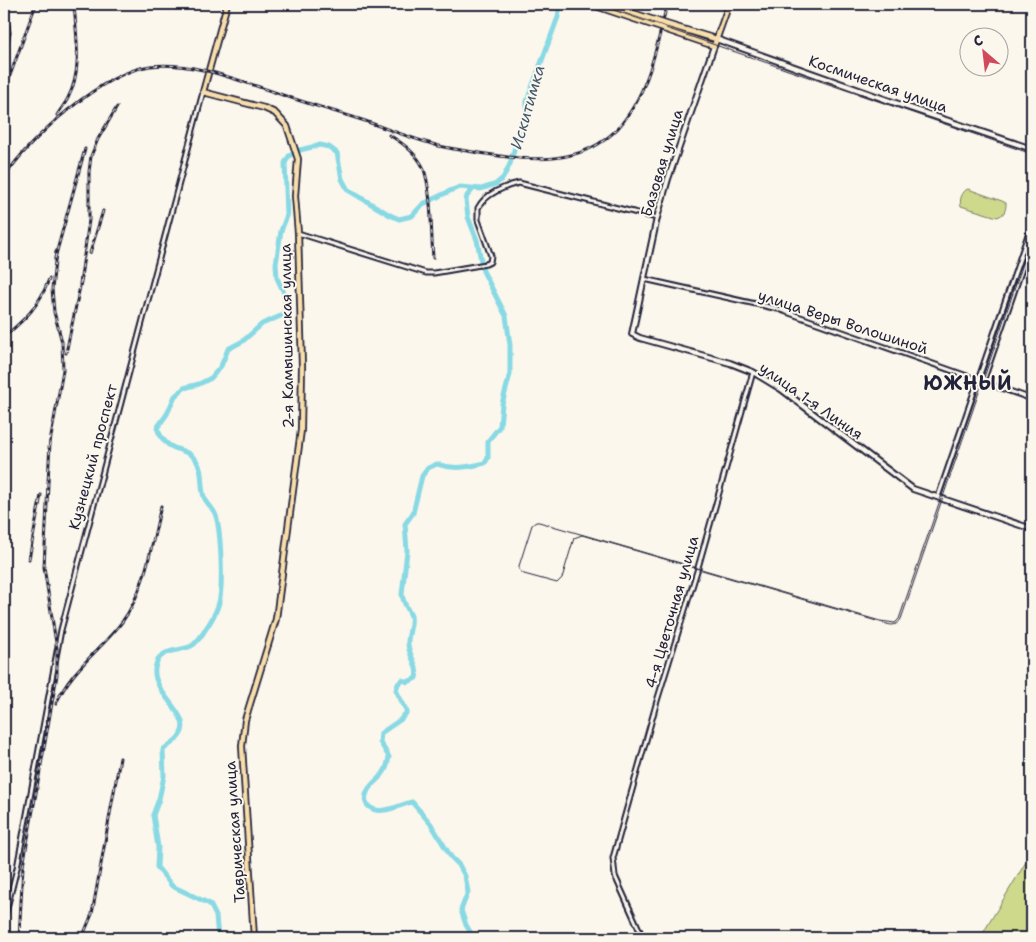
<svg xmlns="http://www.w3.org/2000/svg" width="1036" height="942" font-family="'Shantell Sans',sans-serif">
<rect width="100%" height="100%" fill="#fbf7ec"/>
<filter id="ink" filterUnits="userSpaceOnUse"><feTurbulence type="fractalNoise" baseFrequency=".02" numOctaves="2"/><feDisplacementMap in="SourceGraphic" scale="10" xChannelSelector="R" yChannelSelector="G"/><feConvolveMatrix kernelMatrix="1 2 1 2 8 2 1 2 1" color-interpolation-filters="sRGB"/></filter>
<g filter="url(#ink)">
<g fill="#ced98c" stroke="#787e64">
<path d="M 968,189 L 1002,201 L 1006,203 C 1006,211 1004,215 997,217 L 961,206 C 959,200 962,191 968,189 Z"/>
<polygon points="1032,852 1032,938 980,938"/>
</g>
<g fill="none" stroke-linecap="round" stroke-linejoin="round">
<g stroke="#89d9e4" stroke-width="5">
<path d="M 473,189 L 467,196 L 466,200 L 468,217 L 477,240 L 483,271 L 506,316 L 510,345 L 510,374 L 502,404 L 500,426 L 488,441 L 488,458 L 485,463 C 468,467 454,470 437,464 L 428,468 L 422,476 L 413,513 L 405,524 L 407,551 L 402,594 C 403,603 408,609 411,616 C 413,626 407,635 408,644 C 409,657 419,665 416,678 L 408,682 L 402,680 L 398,684 L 396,690 L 407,712 L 400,720 L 381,733 L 380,742 L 389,757 C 388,762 387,768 384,772 C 380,778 372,783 368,790 C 360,805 372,812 385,810 C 394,809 403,804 412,802 L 431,824 L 451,857 L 459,865 L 465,876 L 468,892 L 461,910 L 466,925 L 474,938"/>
<path d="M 218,938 L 216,916 L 210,904 L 172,886 L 157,867 L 158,847 L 153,815 L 159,799 L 164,776 L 163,750 C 168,745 177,741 180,735 C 194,716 152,694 155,669 C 158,646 181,653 193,645 C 197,642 203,634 205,630 C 210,623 215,614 218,606 C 224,590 221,533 216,516 C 214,509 207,504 204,497 C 200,485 204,471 196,460 C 183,444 168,456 157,428 L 167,414 L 175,396 L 184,388 L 199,384 L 211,378 L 221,366 L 228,349 L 243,341 L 262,324 L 283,315 L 286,308 L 284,293 L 277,278 L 276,264 L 281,231 L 287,215 L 285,163 L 289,156 L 300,150 L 320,145 L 329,147 L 337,153 L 342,179 L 348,190 L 390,215 L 399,219 L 412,216 L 423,204 L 452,190 L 460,187 L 481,189 L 496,184 L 503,178 L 510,164 L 517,140 L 527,118 L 527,101 L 558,17 L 560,4"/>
</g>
<defs>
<g id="tertiary">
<path d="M 298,233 L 426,273 L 434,273 L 486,264 L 490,262 L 491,256 L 478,220 L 478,208 C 485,194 505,186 519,183 L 657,218"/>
<polyline points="644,279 778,309 1032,399"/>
<polyline points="983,382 1032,240"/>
<polyline points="938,497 1032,223"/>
<polyline points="4,920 17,868 61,630 203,92"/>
<polyline points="643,938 615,876 613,858 657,701 697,571 753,372"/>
</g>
<g id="secondary">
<polyline points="716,39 904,106 1032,149"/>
<polyline points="714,46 668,179 657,218 632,334 640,338 730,363 753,372 781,389 913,489 1032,529"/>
</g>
<g id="primary">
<polyline points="227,4 203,92 264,108 275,113 287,126 298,159 295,196 298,233 302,366 301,430 276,619 245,720 242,746 254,938"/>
<polyline points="590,4 655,26"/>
<polyline points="606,4 657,21"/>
<polyline points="666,24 716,39"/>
<polyline points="664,29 714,46 729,4"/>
</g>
</defs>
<use href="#tertiary" stroke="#22223b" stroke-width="7"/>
<use href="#secondary" stroke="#22223b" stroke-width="8"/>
<use href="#primary" stroke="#22223b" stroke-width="8"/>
<use href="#tertiary" stroke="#fbf7ec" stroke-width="3"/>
<use href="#secondary" stroke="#fbf7ec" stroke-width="4"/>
<use href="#primary" stroke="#f8deab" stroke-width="4.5"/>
<g stroke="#22223b" stroke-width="1">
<polyline points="596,4 1032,154"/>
<path d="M 1032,234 L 899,619 L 895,623 L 880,621 L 539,522 L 536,522 L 532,525 L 519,566 L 519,570 L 524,574 L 557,583 L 562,578 L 574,538 L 582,535 L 887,624 C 893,626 897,625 901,619 L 1032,238"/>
</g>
<defs>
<g id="rail">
<polyline points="4,63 10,33 9,25"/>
<polyline points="4,92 36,4"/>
<path d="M 57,115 C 61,109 65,104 68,98 C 83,70 76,34 74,4"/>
<path d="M 389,135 C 403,143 416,153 423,167 C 432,189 431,233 433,258"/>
<path d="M 4,178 C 29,138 102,73 150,66 C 192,61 237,80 277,93 C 305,103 334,111 362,120 C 385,128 408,137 432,144 C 447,149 464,150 480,153 C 527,161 582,167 618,128 C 648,95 657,46 667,4"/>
<polyline points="90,253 103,211"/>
<polyline points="55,258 85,149"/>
<polyline points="80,284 89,220 89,172 91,156 98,139 117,107"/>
<path d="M 4,337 C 25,319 39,307 49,279"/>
<polyline points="66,353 82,277"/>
<polyline points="49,448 63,370 62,342 54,312 52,289 56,252"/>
<polyline points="29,559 41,495"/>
<path d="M 56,704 C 70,670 101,650 122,622 C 145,591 152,543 161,506"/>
<polyline points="19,938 23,866 57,675 57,649 44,567 50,441"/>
<polyline points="82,938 92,914 120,758"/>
<polyline points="100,938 111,934"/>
</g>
</defs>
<use href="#rail" stroke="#22223b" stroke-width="3"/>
<use href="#rail" stroke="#fbf7ec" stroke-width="1" stroke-dasharray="4" stroke-linecap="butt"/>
<defs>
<g id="primary-bridge">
<polyline points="657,21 666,24"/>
<polyline points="655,26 664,29"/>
</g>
</defs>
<use href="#primary-bridge" stroke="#22223b" stroke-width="8" stroke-linecap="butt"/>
<use href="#primary-bridge" stroke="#f8deab" stroke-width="4.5"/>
</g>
</g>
<g text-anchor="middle" stroke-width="4" stroke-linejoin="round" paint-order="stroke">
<g font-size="15" fill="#22223b" stroke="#fbf7ec">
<text transform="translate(878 84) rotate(19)" y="5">Космическая улица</text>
<text transform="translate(662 163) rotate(-73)" y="5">Базовая улица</text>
<text transform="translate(843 322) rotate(18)" y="5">улица Веры Волошиной</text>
<text transform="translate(287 336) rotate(-91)" y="5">2-я Камышинская улица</text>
<text transform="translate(811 401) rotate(35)" y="5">улица 1-я Линия</text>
<text transform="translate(93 457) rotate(-75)" y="5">Кузнецкий проспект</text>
<text transform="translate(672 612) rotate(-74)" y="5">4-я Цветочная улица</text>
<text transform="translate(235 832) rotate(-94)" y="5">Таврическая улица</text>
</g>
<g font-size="16" font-style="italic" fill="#41596e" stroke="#fbf7ec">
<text transform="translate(527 107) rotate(-74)" y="6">Искитимка</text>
</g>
<g font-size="20" font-weight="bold" letter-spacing="1" fill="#22223b" stroke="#fbf7ec">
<text x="968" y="390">ЮЖНЫЙ</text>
</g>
</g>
<rect width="1036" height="942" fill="none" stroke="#fbf7ec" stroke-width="20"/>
<rect x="10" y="10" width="1016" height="922" fill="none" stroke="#22223b" stroke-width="2" filter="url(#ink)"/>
<g transform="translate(984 52) rotate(332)"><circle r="24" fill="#fbf7ec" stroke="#a4a2a5"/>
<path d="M0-4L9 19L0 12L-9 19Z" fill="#d1495b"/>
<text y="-8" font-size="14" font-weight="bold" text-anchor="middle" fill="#22223b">С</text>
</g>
</svg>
